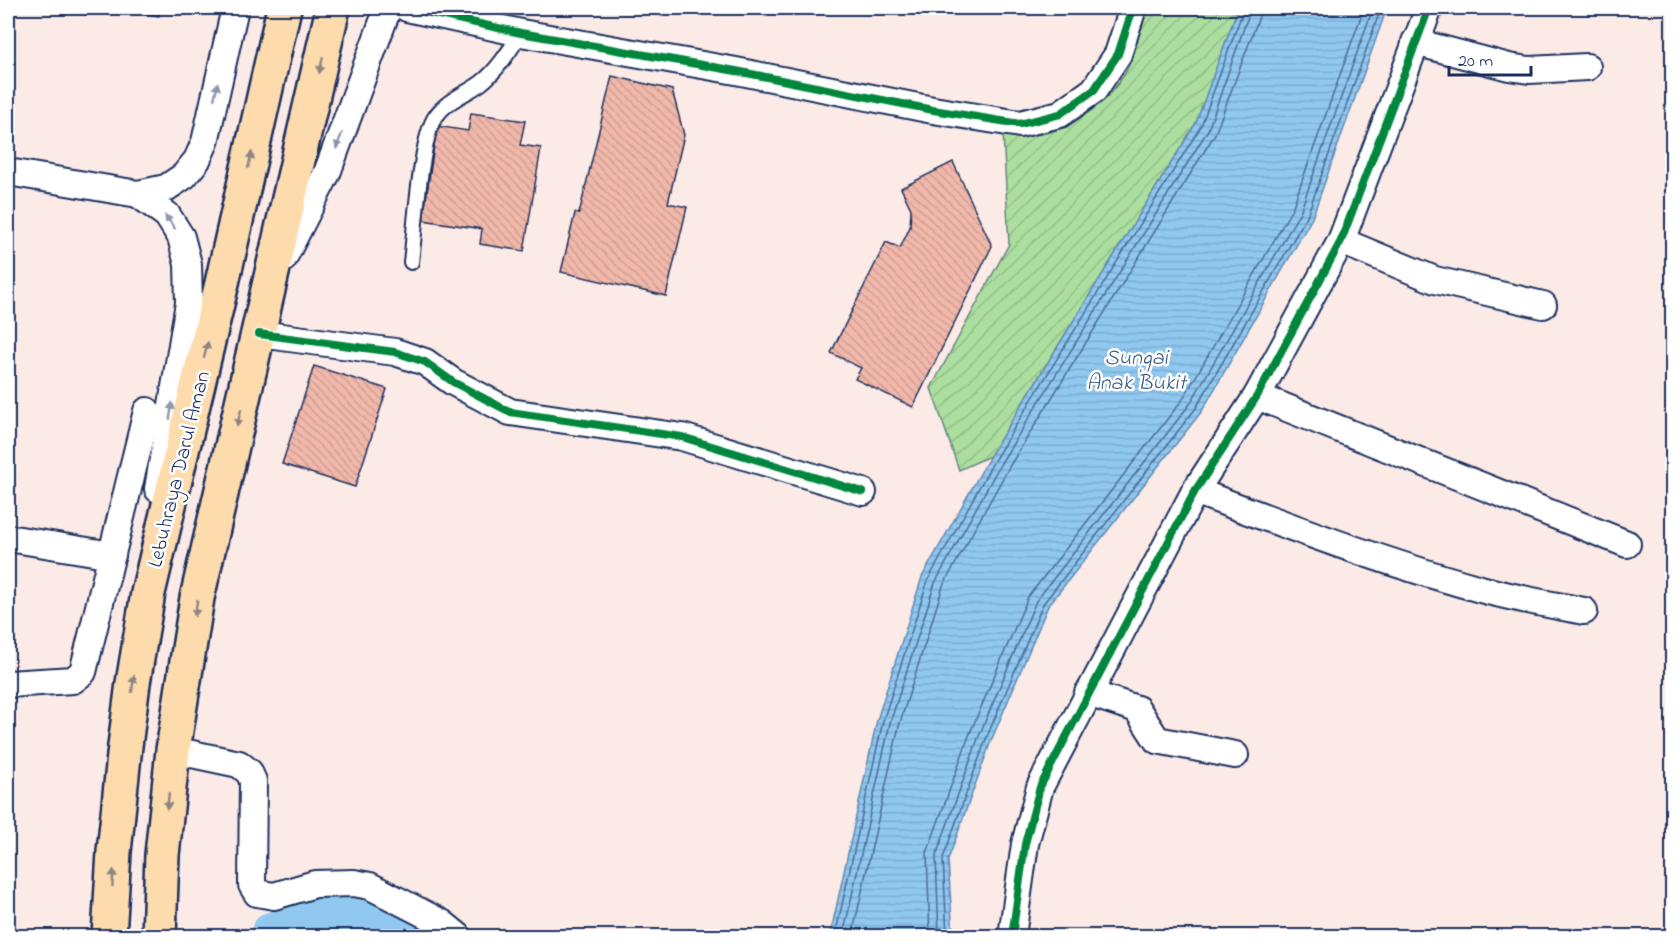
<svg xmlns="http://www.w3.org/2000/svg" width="1680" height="944" font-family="'Indie Flower',sans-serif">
<defs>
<pattern id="garden-furrows" width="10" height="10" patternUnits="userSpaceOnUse" patternTransform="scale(1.5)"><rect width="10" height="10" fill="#acde9f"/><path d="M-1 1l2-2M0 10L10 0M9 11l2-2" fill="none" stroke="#93bf8b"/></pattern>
<pattern id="water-rules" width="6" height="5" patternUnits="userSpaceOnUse" patternTransform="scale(1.5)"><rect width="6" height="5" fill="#90c8ef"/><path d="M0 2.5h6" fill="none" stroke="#7caccf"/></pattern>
<pattern id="building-back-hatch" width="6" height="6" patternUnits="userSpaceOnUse" patternTransform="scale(1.5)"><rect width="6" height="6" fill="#f1b8aa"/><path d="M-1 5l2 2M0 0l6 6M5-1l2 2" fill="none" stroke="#ce9e95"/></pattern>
</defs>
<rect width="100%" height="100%" fill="#fbeae6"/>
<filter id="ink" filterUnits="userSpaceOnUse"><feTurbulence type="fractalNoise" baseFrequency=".0167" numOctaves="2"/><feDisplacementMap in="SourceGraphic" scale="12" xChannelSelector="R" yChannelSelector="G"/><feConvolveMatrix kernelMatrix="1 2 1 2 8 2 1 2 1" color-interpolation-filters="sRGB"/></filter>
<g filter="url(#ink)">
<path fill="url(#garden-furrows)" stroke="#64867e" stroke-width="1.5" d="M 1143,8 L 1238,8 L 1196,123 L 990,456 L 959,470 L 931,388 L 1009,244 L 1003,133 C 1016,134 1032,137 1045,133 C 1084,123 1121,92 1134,53 C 1139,39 1140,22 1143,8 Z"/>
<polygon fill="url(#water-rules)" stroke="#618bb5" stroke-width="1.5" points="1238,8 1387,8 1312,218 1202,411 1048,606 991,741 948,860 953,936 830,936 877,720 922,577 990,456 1196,123"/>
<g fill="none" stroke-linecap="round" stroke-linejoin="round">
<g stroke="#4a6c98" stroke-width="1.5">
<polyline points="835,936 883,721 928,580 995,459 1201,126 1244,8"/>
<polyline points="843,936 890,723 935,583 1001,463 1208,130 1251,8"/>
<polyline points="852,936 899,726 943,586 1009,467 1215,134 1259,17 1260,8"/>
<polyline points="930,936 927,853 970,733 1028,597 1183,399 1292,209 1364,8"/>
<polyline points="939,936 936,856 979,736 1036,601 1190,404 1300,212 1373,8"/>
<polyline points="947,936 943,858 986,739 1043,604 1196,408 1307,216 1381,8"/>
</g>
<polyline stroke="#90c8ef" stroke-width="50" points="275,936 328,916 416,928 425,936"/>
</g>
<g fill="url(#building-back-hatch)" stroke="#1b2f5e" stroke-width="1.5">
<polygon points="113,8 161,8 159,16"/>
<polygon points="612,76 672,90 684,135 668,203 687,207 666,296 561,272 575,213 579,214"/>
<polygon points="471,113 525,121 520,145 541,148 524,251 480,244 482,229 423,220 437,126 468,131"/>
<polygon points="953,162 992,246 913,407 855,379 861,368 831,353 886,242 900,248 910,227 911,209 901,188"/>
<polygon points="314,366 387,389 355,487 282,464"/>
</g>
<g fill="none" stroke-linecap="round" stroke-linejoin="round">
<defs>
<path id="lane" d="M 411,262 C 415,231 420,137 436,116 C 447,100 466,94 481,83 C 497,71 510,50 521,33"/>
<g id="street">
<polyline points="407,8 521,33 736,71 933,110 1020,124 1060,114 1094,90 1118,54 1133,8"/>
<polyline points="1415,42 1509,67 1529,70 1587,67"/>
<polyline points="8,172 138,194 166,188 184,176 197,160 205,142 235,8"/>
<polyline points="138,194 167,215 181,237 188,264 189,303 158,489"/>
<polyline points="1341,241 1435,280 1543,305"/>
<polyline points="283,259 327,173 388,8"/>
<polyline points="259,334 395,352 425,362 453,382 510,412 682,437 863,492"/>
<polyline points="1257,396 1627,544"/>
<path d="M 1195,491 C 1288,526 1380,561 1477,588 C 1512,598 1548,604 1584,611"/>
<polyline points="8,538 112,555"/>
<polyline points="8,684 73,680 83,672 147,411"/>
<polyline points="1088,693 1137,709 1157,740 1235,755"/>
<polyline points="173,750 239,764 249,772 253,781 252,885 257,893 274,896 315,884 354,883 370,886 442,923 458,936"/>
<polyline points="1012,936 1025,844 1040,787 1195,491 1257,396 1341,241 1429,8"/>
</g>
<g id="highway">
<polyline points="109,936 114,852 125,746 133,683 148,593 222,283 284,8"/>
<polyline points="159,936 162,855 173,750 197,598 333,8"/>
</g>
</defs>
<use href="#lane" stroke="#1b2f5e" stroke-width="18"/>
<use href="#street" stroke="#1b2f5e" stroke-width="30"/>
<use href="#highway" stroke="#1b2f5e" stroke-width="38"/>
<use href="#lane" stroke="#fff" stroke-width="14"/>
<use href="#street" stroke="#fff" stroke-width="26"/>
<use href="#highway" stroke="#fddbac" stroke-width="33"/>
<defs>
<g id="cycleway">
<polyline points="407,8 521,33 736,71 933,110 1020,124 1060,114 1094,90 1118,54 1133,8"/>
<polyline points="259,334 395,352 425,362 453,382 510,412 682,437 863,492"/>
<polyline points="1012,936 1025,844 1040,787 1195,491 1257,396 1341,241 1429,8"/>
</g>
</defs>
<use href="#cycleway" stroke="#fff" stroke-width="11"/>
<use href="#cycleway" stroke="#00873e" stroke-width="8"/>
</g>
<defs><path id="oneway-solid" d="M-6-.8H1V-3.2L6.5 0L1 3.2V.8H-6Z" transform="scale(1.5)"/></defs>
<g fill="#8c8585">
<use href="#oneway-solid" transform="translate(321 65) rotate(103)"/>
<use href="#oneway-solid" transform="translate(250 160) rotate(-77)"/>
<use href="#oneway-solid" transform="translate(206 350) rotate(-76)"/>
<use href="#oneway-solid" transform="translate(239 418) rotate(103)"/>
<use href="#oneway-solid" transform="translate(196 608) rotate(99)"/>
<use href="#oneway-solid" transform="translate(133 684) rotate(-82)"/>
<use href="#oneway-solid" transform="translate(168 801) rotate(96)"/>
<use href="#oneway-solid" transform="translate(113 878) rotate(-86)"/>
</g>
<g fill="#8d97ae">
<use href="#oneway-solid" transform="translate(216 91) rotate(-77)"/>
<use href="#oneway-solid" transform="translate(339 141) rotate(110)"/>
<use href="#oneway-solid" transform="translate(170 222) rotate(-126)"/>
<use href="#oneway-solid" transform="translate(171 411) rotate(-81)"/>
</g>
</g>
<g text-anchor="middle" stroke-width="5" stroke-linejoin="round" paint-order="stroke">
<g font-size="21" fill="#1b2f5e" stroke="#fff">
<text transform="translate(178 469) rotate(-76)" y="7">Lebuhraya Darul Aman</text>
</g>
<g font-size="22" font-style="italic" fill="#3e5d8a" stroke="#fff">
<text x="1136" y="364">Sungai<tspan x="1136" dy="25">Anak Bukit</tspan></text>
</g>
</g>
<rect width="1680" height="944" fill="none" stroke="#fff" stroke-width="30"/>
<rect x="15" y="15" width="1650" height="914" fill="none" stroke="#1b2f5e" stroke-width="2" filter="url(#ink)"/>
<path d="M1449 66v9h82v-9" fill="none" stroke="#1b2f5e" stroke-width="3"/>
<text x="1458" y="66" font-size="18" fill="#1b2f5e" stroke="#ffffff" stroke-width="4.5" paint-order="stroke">20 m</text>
</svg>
